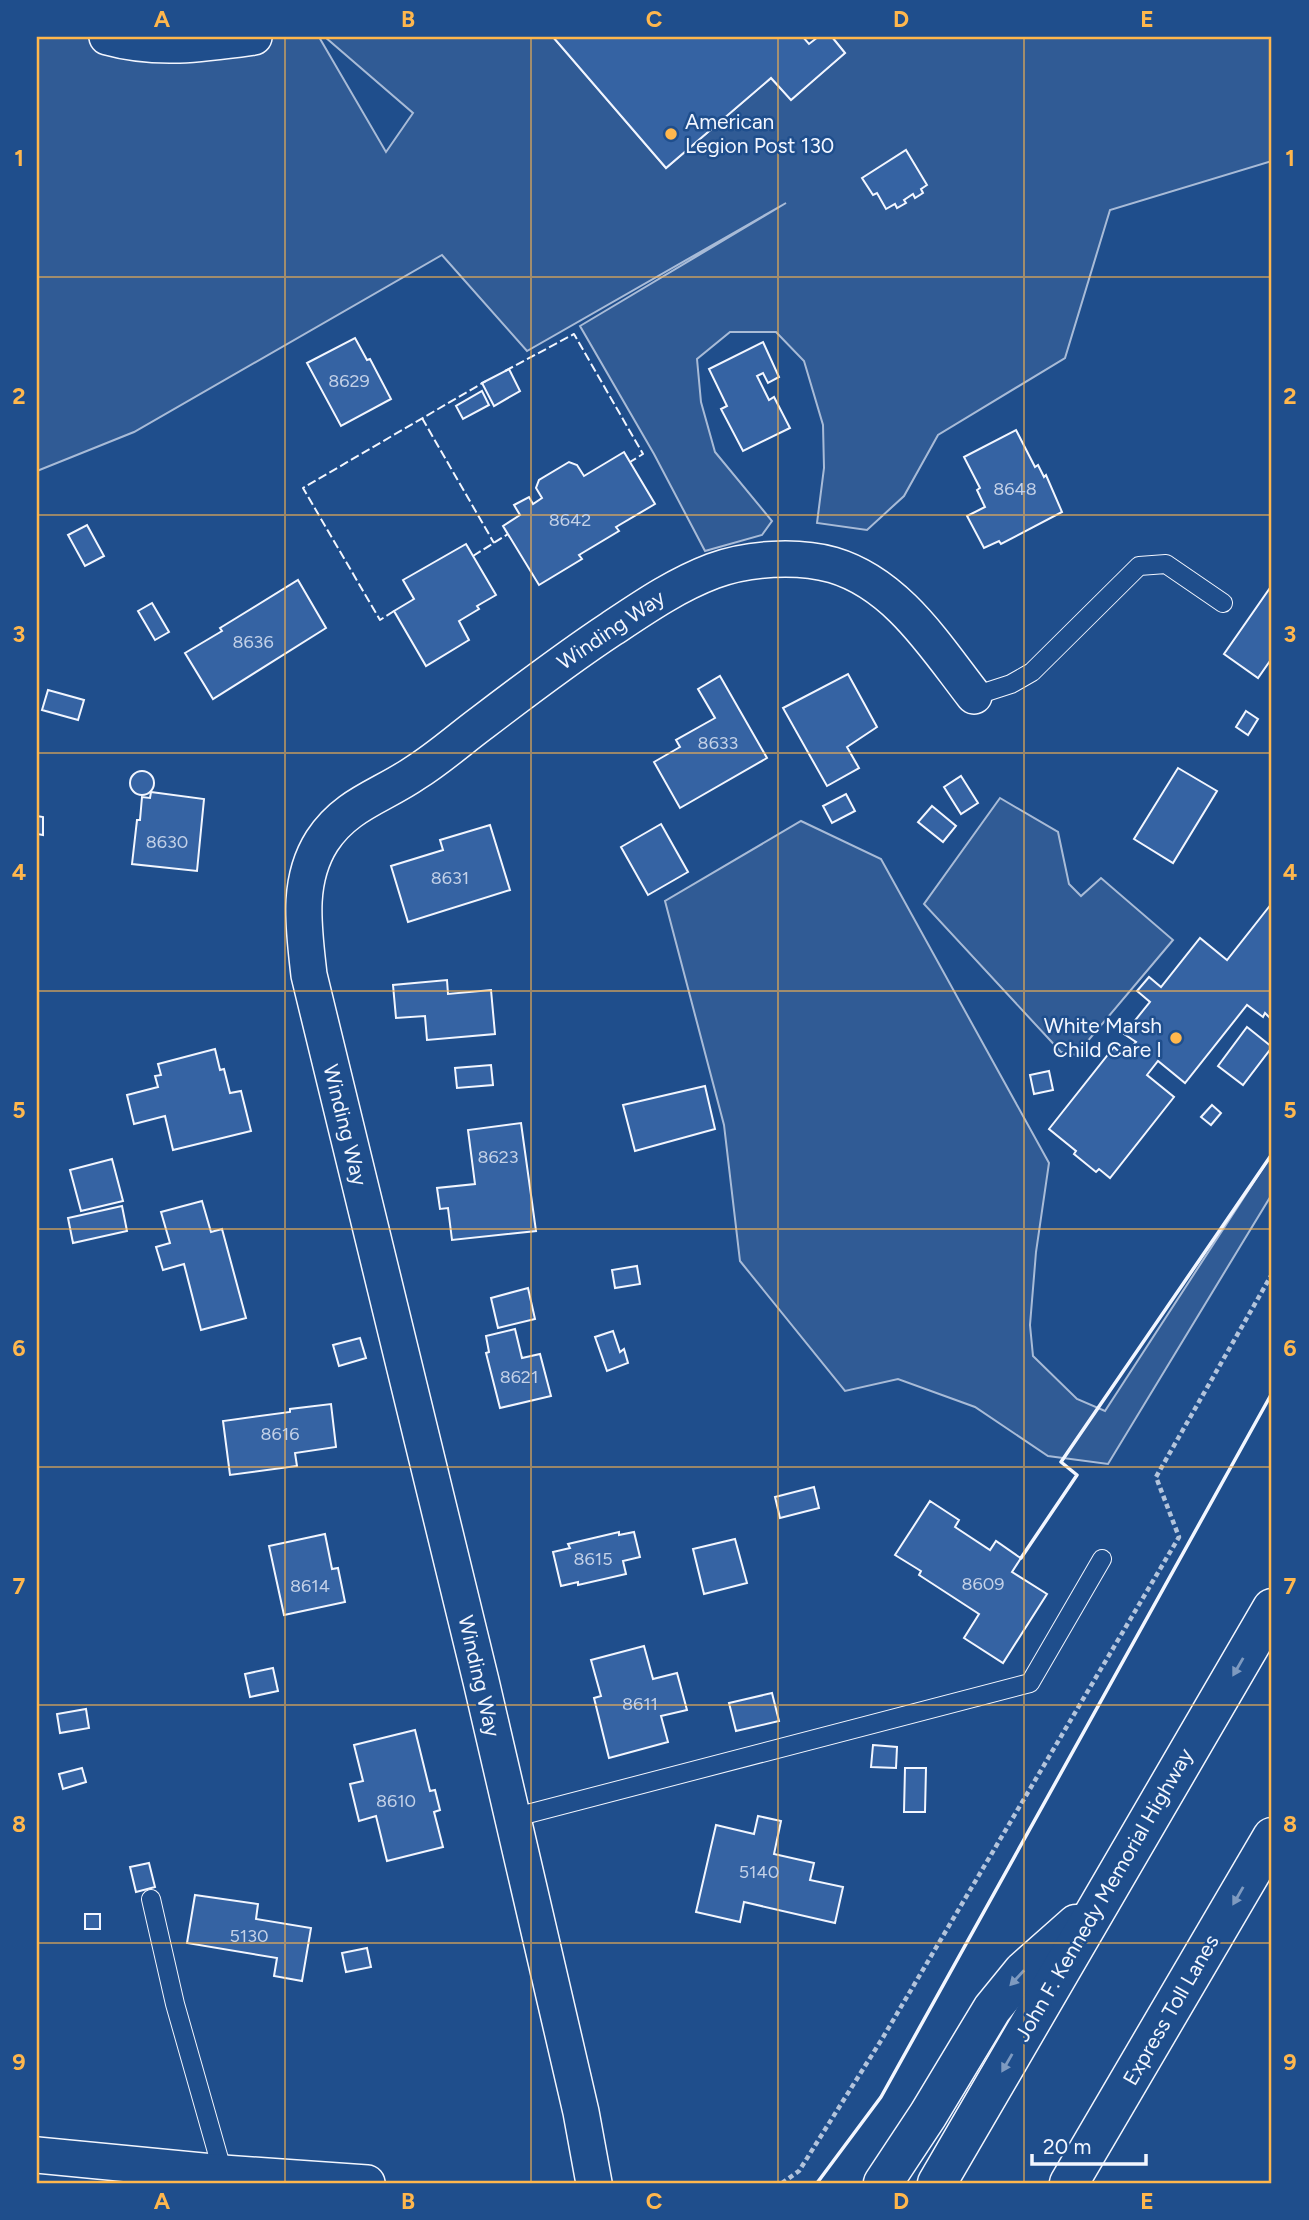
<svg xmlns="http://www.w3.org/2000/svg" width="1309" height="2220" font-family="Figtree,sans-serif">
<rect width="100%" height="100%" fill="#1f4e8c"/>
<g fill="#305b95" stroke="#a8bbd7" stroke-width="2">
<polygon points="37,37 319,37 386,152 413,113 325,37 553,37 666,168 771,78 791,99 845,53 832,37 1272,37 1272,161 1110,210 1065,358 938,435 904,496 867,530 817,523 824,468 823,425 804,361 776,332 730,332 697,359 701,402 715,452 772,521 762,535 705,551 654,454 580,326 786,203 527,351 442,255 134,432 37,471"/>
<polygon points="1000,798 1058,832 1069,884 1081,896 1101,878 1173,940 1076,1055 1061,1052 924,904"/>
<polygon points="801,821 881,859 1049,1163 1036,1252 1030,1325 1033,1356 1077,1399 1105,1411 1272,1154 1272,1194 1108,1464 1048,1456 975,1407 898,1379 845,1391 740,1261 724,1125 665,901"/>
</g>
<g fill="#3563a3" stroke="#f2f6ff" stroke-width="2">
<polygon points="553,37 803,37 809,44 818,37 832,37 845,53 791,100 771,78 666,168"/>
<polygon points="906,150 927,185 921,189 923,193 915,198 913,194 904,200 906,203 897,208 895,204 886,209 877,193 873,195 862,178"/>
<polygon points="355,338 367,360 370,359 391,399 341,426 307,363"/>
<polygon points="763,342 779,377 768,383 763,373 757,376 769,400 774,397 790,428 743,451 721,409 727,406 709,369"/>
<polygon points="509,369 520,391 494,406 482,383"/>
<polygon points="482,391 489,405 463,419 456,406"/>
<polygon points="1016,430 1035,467 1038,465 1044,477 1046,475 1062,512 1001,544 999,541 984,548 967,516 985,507 977,490 980,488 964,457"/>
<polygon points="624,452 655,504 616,527 619,531 579,555 582,559 539,585 503,526 520,515 514,505 529,497 533,504 542,498 536,488 539,480 569,462 577,465 584,476"/>
<polygon points="87,525 104,556 85,566 68,535"/>
<polygon points="466,544 496,595 477,606 479,609 459,621 469,640 426,666 394,611 414,599 403,580"/>
<polygon points="298,580 326,628 213,699 185,653 222,631 220,628"/>
<polygon points="1272,585 1272,658 1258,678 1224,654"/>
<polygon points="152,603 169,632 155,640 138,611"/>
<polygon points="848,674 877,727 847,747 859,768 827,786 783,708"/>
<polygon points="720,676 767,758 680,808 654,762 680,747 676,740 715,718 698,689"/>
<polygon points="48,690 84,700 78,720 42,710"/>
<polygon points="1246,711 1258,719 1248,735 1236,727"/>
<polygon points="1178,768 1217,791 1173,863 1134,839"/>
<circle cx="142" cy="783" r="12"/>
<polygon points="961,776 978,803 961,814 944,787"/>
<polygon points="151,792 204,799 197,871 132,864 137,820 140,820 142,797 150,798"/>
<polygon points="846,794 855,811 832,823 823,806"/>
<polygon points="932,806 956,826 943,842 918,822"/>
<polygon points="37,816 43,817 43,835 37,834"/>
<polygon points="661,824 688,872 648,895 621,847"/>
<polygon points="490,825 510,890 408,922 391,866 443,850 440,840"/>
<polygon points="1272,903 1272,1020 1265,1013 1263,1017 1247,1005 1185,1083 1158,1061 1147,1075 1174,1097 1110,1178 1099,1169 1096,1172 1074,1154 1076,1151 1049,1129 1114,1047 1124,1056 1136,1042 1124,1034 1150,1002 1137,991 1149,977 1161,987 1200,938 1227,960"/>
<polygon points="447,980 448,994 491,990 495,1034 427,1040 425,1016 396,1018 393,985"/>
<polygon points="1247,1027 1272,1047 1243,1085 1218,1066"/>
<polygon points="215,1049 220,1070 224,1069 230,1093 241,1091 251,1131 173,1150 165,1116 134,1124 127,1095 158,1087 155,1076 161,1075 158,1064"/>
<polygon points="491,1065 493,1085 457,1088 455,1068"/>
<polygon points="1049,1071 1053,1090 1034,1094 1030,1075"/>
<polygon points="705,1086 715,1129 635,1151 623,1105"/>
<polygon points="1212,1105 1221,1113 1211,1125 1201,1117"/>
<polygon points="521,1123 536,1231 452,1240 448,1208 440,1209 437,1188 475,1184 468,1130"/>
<polygon points="112,1159 123,1201 81,1211 70,1170"/>
<polygon points="202,1201 211,1232 222,1229 246,1318 201,1330 184,1264 163,1270 156,1247 170,1243 161,1212"/>
<polygon points="122,1206 127,1231 73,1243 68,1218"/>
<polygon points="637,1266 640,1284 615,1288 612,1270"/>
<polygon points="528,1288 535,1319 498,1328 491,1298"/>
<polygon points="515,1329 522,1358 540,1354 551,1396 500,1408 486,1353 489,1352 486,1336"/>
<polygon points="613,1331 620,1352 624,1349 628,1363 607,1371 595,1337"/>
<polygon points="360,1338 366,1358 339,1366 333,1345"/>
<polygon points="331,1404 336,1447 295,1453 297,1466 230,1475 223,1421 290,1412 290,1409"/>
<polygon points="814,1487 819,1508 780,1518 775,1497"/>
<polygon points="930,1501 959,1520 955,1527 990,1550 996,1541 1019,1557 1021,1558 1012,1572 1047,1594 1003,1663 964,1638 979,1614 919,1575 921,1571 895,1555"/>
<polygon points="619,1532 619,1535 634,1532 640,1557 623,1561 626,1574 578,1585 578,1582 561,1586 553,1552 570,1548 568,1544"/>
<polygon points="325,1534 332,1569 338,1568 345,1602 284,1615 269,1546"/>
<polygon points="735,1539 747,1583 704,1594 693,1549"/>
<polygon points="644,1646 653,1679 677,1673 687,1710 661,1716 668,1742 609,1758 594,1698 601,1696 591,1660"/>
<polygon points="273,1668 278,1691 250,1697 245,1674"/>
<polygon points="772,1693 779,1721 736,1731 729,1703"/>
<polygon points="86,1709 89,1728 60,1733 57,1714"/>
<polygon points="415,1730 430,1791 435,1790 440,1810 434,1812 443,1847 387,1861 376,1816 359,1821 350,1784 363,1781 354,1745"/>
<polygon points="873,1745 897,1747 896,1768 871,1767"/>
<polygon points="82,1768 86,1782 63,1789 59,1774"/>
<polygon points="905,1768 926,1768 925,1812 904,1812"/>
<polygon points="758,1816 781,1821 774,1854 814,1863 810,1880 843,1887 835,1923 744,1902 740,1922 696,1912 716,1825 754,1834"/>
<polygon points="149,1863 155,1887 136,1892 130,1867"/>
<polygon points="195,1895 258,1904 256,1919 311,1928 302,1981 274,1976 277,1958 187,1943"/>
<rect x="85" y="1914" width="15" height="15"/>
<polygon points="367,1948 371,1967 346,1972 342,1953"/>
</g>
<g fill="none" stroke-linecap="round" stroke-linejoin="round">
<defs>
<g id="lane">
<polyline points="974,696 1011,684 1032,672 1139,566 1166,564 1223,603"/>
<polyline points="512,1818 1030,1683 1102,1559"/>
<polyline points="151,1899 175,2004 223,2173"/>
</g>
<g id="street">
<path d="M 107,37 C 157,51 204,44 254,37"/>
<polyline points="37,2155 223,2173 367,2183"/>
<path d="M 594,2183 L 581,2112 L 481,1681 L 309,975 C 304,929 296,882 322,841 C 346,804 382,796 415,773 C 439,758 460,739 483,722 C 525,690 567,658 611,629 C 644,607 676,585 713,571 C 748,558 797,555 833,565 C 897,584 935,646 974,696"/>
</g>
<g id="highway">
<polyline points="883,2183 928,2115 992,2009 1023,1971 1076,1924"/>
<polyline points="937,2183 1272,1608"/>
<polyline points="1069,2183 1272,1837"/>
</g>
</defs>
<use href="#lane" stroke="#f2f6ff" stroke-width="20"/>
<use href="#street" stroke="#f2f6ff" stroke-width="38"/>
<use href="#highway" stroke="#f2f6ff" stroke-width="41"/>
<polyline stroke="#b3c4dc" stroke-width="4.5" stroke-dasharray="5 3.5" stroke-linecap="butt" points="782,2183 799,2171 882,2039 1179,1537 1156,1477 1272,1274"/>
<use href="#lane" stroke="#1f4e8c" stroke-width="18"/>
<use href="#street" stroke="#1f4e8c" stroke-width="35"/>
<use href="#highway" stroke="#1f4e8c" stroke-width="38"/>
<g stroke="#f2f6ff" stroke-width="2" stroke-dasharray="9 3.5" stroke-linecap="butt">
<polyline points="505,371 574,334 643,454 630,462"/>
<polyline points="422,418 494,543"/>
<polyline points="473,556 508,534"/>
<polyline points="394,611 380,620 303,488 486,381"/>
</g>
<g stroke="#f2f6ff" stroke-width="3.5">
<polyline points="1021,1558 1077,1475 1061,1462 1272,1154"/>
<polyline points="817,2183 881,2097 1272,1393"/>
</g>
</g>
<defs><path id="oneway-solid" d="M-6-.8H1V-3.2L6.5 0L1 3.2V.8H-6Z" transform="scale(1.75)"/></defs>
<g fill="#7e9ac0">
<use href="#oneway-solid" transform="translate(1238 1667) rotate(120)"/>
<use href="#oneway-solid" transform="translate(1238 1896) rotate(120)"/>
<use href="#oneway-solid" transform="translate(1017 1978) rotate(133)"/>
<use href="#oneway-solid" transform="translate(1007 2063) rotate(120)"/>
</g>
<path fill="none" stroke="#ffb74d" stroke-width="2" stroke-opacity="0.55" d="M 285,37 L 285,2183M 531,37 L 531,2183M 778,37 L 778,2183M 1024,37 L 1024,2183M 37,277 L 1272,277M 37,515 L 1272,515M 37,753 L 1272,753M 37,991 L 1272,991M 37,1229 L 1272,1229M 37,1467 L 1272,1467M 37,1705 L 1272,1705M 37,1943 L 1272,1943"/>
<g fill="#ffb74d" stroke="#1f4e8c" stroke-width="2.5">
<circle cx="671" cy="134" r="7"/>
<circle cx="1176" cy="1038" r="7"/>
</g>
<g text-anchor="middle" stroke-width="5" stroke-linejoin="round" paint-order="stroke">
<g font-size="18" fill="#c3d1e8">
<text x="349" y="387">8629</text>
<text x="1015" y="495">8648</text>
<text x="570" y="526">8642</text>
<text x="253" y="648">8636</text>
<text x="718" y="749">8633</text>
<text x="167" y="848">8630</text>
<text x="450" y="884">8631</text>
<text x="498" y="1163">8623</text>
<text x="519" y="1383">8621</text>
<text x="280" y="1440">8616</text>
<text x="593" y="1565">8615</text>
<text x="983" y="1590">8609</text>
<text x="310" y="1592">8614</text>
<text x="640" y="1710">8611</text>
<text x="396" y="1807">8610</text>
<text x="759" y="1878">5140</text>
<text x="249" y="1942">5130</text>
</g>
<g font-size="21" fill="#f2f6ff" stroke="#1f4e8c" text-anchor="start">
<text x="685" y="129">American<tspan x="685" dy="24">Legion Post 130</tspan></text>
<text x="1162" y="1033" text-anchor="end">White Marsh<tspan x="1162" dy="24">Child Care I</tspan></text>
</g>
<g font-size="21" fill="#f2f6ff" stroke="#1f4e8c">
<text transform="translate(611 630) rotate(-34)" y="7">Winding Way</text>
<text transform="translate(345 1125) rotate(76)" y="7">Winding Way</text>
<text transform="translate(479 1676) rotate(77)" y="7">Winding Way</text>
<text transform="translate(1104 1895) rotate(-60)" y="7">John F. Kennedy Memorial Highway</text>
<text transform="translate(1171 2010) rotate(-60)" y="7">Express Toll Lanes</text>
</g>
</g>
<rect width="1309" height="2220" fill="none" stroke="#1f4e8c" stroke-width="77"/>
<path d="M1032 2154v10h114v-10" fill="none" stroke="#f2f6ff" stroke-width="3.5"/>
<text x="1043" y="2154" font-size="21" fill="#f2f6ff" stroke="#1f4e8c" stroke-width="5" paint-order="stroke">20 m</text>
<rect x="38" y="38" width="1232" height="2144" fill="none" stroke="#ffb74d" stroke-width="2.5"/>
<g font-size="23" text-anchor="middle" font-weight="bold" fill="#ffb74d">
<text x="162" y="27">A</text>
<text x="408" y="27">B</text>
<text x="654" y="27">C</text>
<text x="901" y="27">D</text>
<text x="1147" y="27">E</text>
<text x="19" y="166">1</text>
<text x="1290" y="166">1</text>
<text x="19" y="404">2</text>
<text x="1290" y="404">2</text>
<text x="19" y="642">3</text>
<text x="1290" y="642">3</text>
<text x="19" y="880">4</text>
<text x="1290" y="880">4</text>
<text x="19" y="1118">5</text>
<text x="1290" y="1118">5</text>
<text x="19" y="1356">6</text>
<text x="1290" y="1356">6</text>
<text x="19" y="1594">7</text>
<text x="1290" y="1594">7</text>
<text x="19" y="1832">8</text>
<text x="1290" y="1832">8</text>
<text x="19" y="2070">9</text>
<text x="1290" y="2070">9</text>
<text x="162" y="2209">A</text>
<text x="408" y="2209">B</text>
<text x="654" y="2209">C</text>
<text x="901" y="2209">D</text>
<text x="1147" y="2209">E</text>
</g>
</svg>
